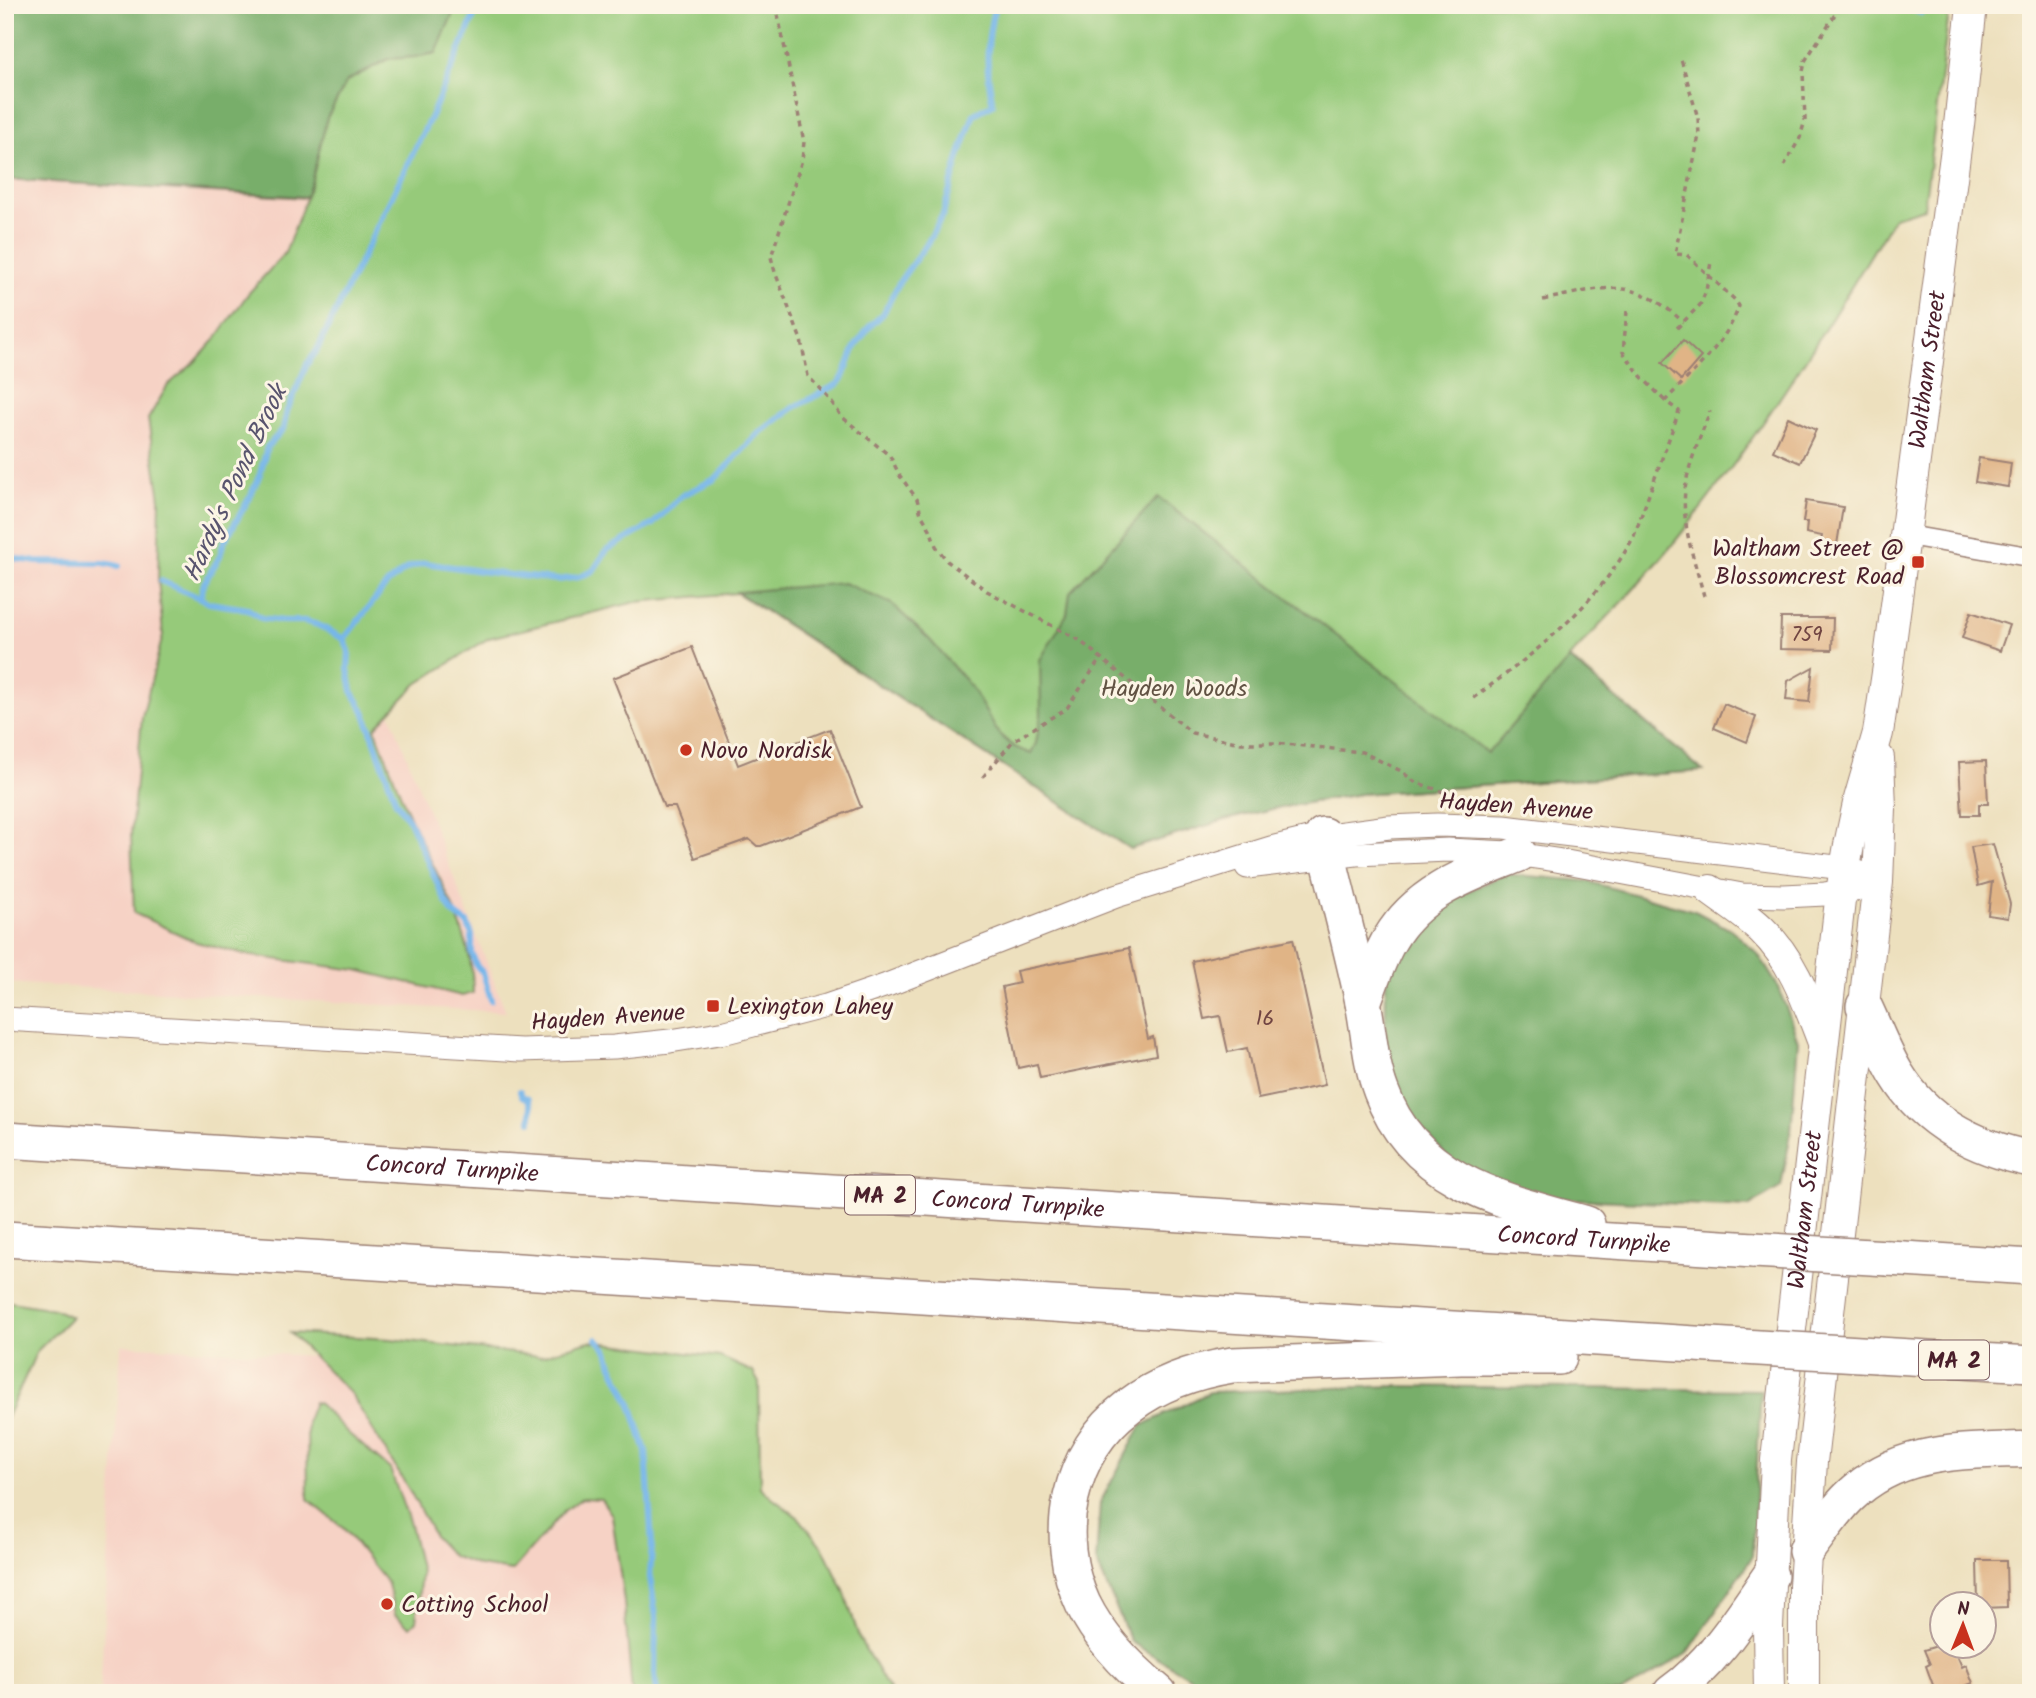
<svg xmlns="http://www.w3.org/2000/svg" width="2036" height="1698" font-family="Kalam,sans-serif">
<rect width="100%" height="100%" fill="#fcf5e5"/>
<filter id="ink" filterUnits="userSpaceOnUse"><feTurbulence type="fractalNoise" baseFrequency=".0143" numOctaves="2"/><feDisplacementMap in="SourceGraphic" scale="14" xChannelSelector="R" yChannelSelector="G"/><feConvolveMatrix kernelMatrix="1 2 1 2 8 2 1 2 1" color-interpolation-filters="sRGB"/></filter>
<filter id="wash" filterUnits="userSpaceOnUse"><feTurbulence type="fractalNoise" baseFrequency=".00686" numOctaves="4" result="noise"/><feDisplacementMap in="SourceGraphic" scale="28" xChannelSelector="R" yChannelSelector="G"/><feGaussianBlur stdDeviation="1.57" result="paint"/><feColorMatrix in="noise" values="0 0 0 0 0 0 0 0 0 0 0 0 0 0 0 0 0 1.4 0 .05"/><feComposite in="paint" operator="in"/></filter>
<g filter="url(#wash)">
<rect width="100%" height="100%" fill="#ede0be"/>
<g fill="#f6d2c5">
<polygon points="5,179 524,211 357,628 506,1012 5,983"/>
<polygon points="121,1345 611,1373 677,1693 100,1693"/>
</g>
<g fill="#96ca7a" stroke="#707452" stroke-width="2">
<path d="M 5,5 L 1950,5 L 1924,208 L 1894,217 C 1826,330 1756,441 1673,544 C 1641,584 1604,620 1569,658 L 1703,771 L 1360,794 L 1272,809 L 1228,819 L 1130,849 L 737,593 L 636,602 L 489,638 L 417,684 L 375,728 C 388,761 400,796 415,828 C 439,881 474,933 473,993 L 462,996 L 357,970 L 252,956 L 196,942 L 134,913 L 131,835 L 142,717 L 163,635 L 158,579 L 160,499 L 148,419 L 168,385 L 195,362 L 214,341 L 248,294 L 285,253 L 306,198 L 5,179 Z"/>
<polygon points="5,1301 54,1309 71,1317 37,1351 5,1421"/>
<polygon points="290,1333 391,1339 540,1356 589,1341 720,1357 753,1372 759,1383 760,1487 772,1498 799,1518 823,1548 844,1591 860,1640 891,1693 632,1693 624,1602 612,1515 601,1499 582,1498 564,1511 512,1571 479,1566 452,1556 435,1538 411,1493 351,1394"/>
<polygon points="314,1402 319,1404 348,1433 390,1469 410,1524 421,1573 416,1621 410,1627 395,1615 388,1584 344,1529 308,1499 307,1421"/>
</g>
<g fill="#78ae6a" stroke="#61664a" stroke-width="2">
<polygon points="5,5 454,5 454,11 436,53 416,57 388,59 347,81 327,118 312,180 306,197 5,179"/>
<polygon points="1158,497 1488,753 1569,659 1703,771 1360,794 1272,809 1228,819 1130,849 737,592 844,583 892,604 930,640 971,687 999,734 1014,747 1031,754 1036,743 1041,715 1040,660 1067,614 1070,592"/>
<polygon points="1504,874 1586,881 1695,911 1733,931 1758,954 1777,985 1788,1012 1798,1041 1791,1132 1781,1187 1748,1207 1528,1197 1456,1167 1410,1115 1385,1057 1386,977 1425,912"/>
<polygon points="1391,1386 1761,1390 1752,1557 1687,1654 1620,1693 1216,1693 1131,1642 1096,1561 1100,1503 1141,1426 1210,1392"/>
</g>
<g fill="none" stroke-linecap="round" stroke-linejoin="round">
<g stroke="#76b6ea" stroke-width="6">
<polyline points="479,5 432,114 316,352 307,364 287,411 283,429 267,447 260,474 251,495 223,544 220,556 204,583 200,598 209,603 248,609 261,618 283,621 304,621 318,625 344,639 349,651 348,669 352,691 364,711 396,802 409,820 445,900 453,913 467,923 472,935 472,953 476,965 483,973 491,1000"/>
<polyline points="1907,5 1921,13"/>
<polyline points="5,557 37,562 104,563 119,566"/>
<polyline points="161,581 200,598"/>
<path d="M 344,639 L 387,584 L 407,568 L 425,563 L 502,574 L 558,580 L 579,577 L 593,571 L 607,550 L 653,524 L 681,496 L 715,479 L 759,433 L 793,408 L 838,384 L 843,377 L 855,347 L 869,327 L 883,314 L 900,281 L 928,242 L 943,214 L 959,157 L 974,114 L 993,104 C 985,68 986,41 995,5"/>
<polyline points="520,1091 522,1096 528,1099 531,1107 531,1121"/>
<polyline points="597,1339 608,1351 612,1365 631,1404 646,1451 652,1545 650,1577 656,1617 655,1673 657,1693"/>
</g>
</g>
<g id="blocks">
<g fill="#e0b486">
<polygon points="1683,340 1701,357 1681,380 1662,363"/>
<polygon points="1788,417 1816,430 1800,463 1773,451"/>
<polygon points="1979,458 2011,463 2008,487 1975,482"/>
<polygon points="1806,501 1843,507 1835,557 1819,554 1822,536 1806,533 1807,522 1803,522"/>
<polygon points="1971,612 2009,625 2000,651 1962,638"/>
<polygon points="1781,618 1833,618 1832,650 1780,649"/>
<polygon points="692,647 738,765 830,729 861,807 761,846 757,846 749,839 695,858 675,807 664,807 613,678"/>
<polygon points="1813,667 1809,702 1786,700 1788,681"/>
<polygon points="1724,704 1756,717 1747,742 1714,728"/>
<polygon points="1986,761 1988,804 1979,804 1979,815 1962,815 1959,762"/>
<polygon points="1993,844 2010,904 2008,918 1988,915 1992,882 1978,886 1971,847"/>
<polygon points="1293,939 1325,1085 1258,1099 1247,1048 1228,1052 1220,1016 1204,1019 1192,961"/>
<polygon points="1129,948 1148,1039 1153,1037 1156,1055 1040,1078 1037,1064 1018,1068 1002,987 1019,983 1016,971"/>
<polygon points="1977,1560 2006,1560 2007,1607 1984,1608 1984,1604 1978,1604"/>
<polygon points="1937,1646 1953,1646 1962,1667 1966,1665 1973,1683 1946,1693 1936,1693 1926,1666 1930,1664 1924,1650"/>
</g>
</g>
</g>
<g filter="url(#ink)">
<use href="#blocks" fill-opacity="0" stroke="#9c8074" stroke-width="2"/>
<g fill="none" stroke-linecap="round" stroke-linejoin="round">
<defs>
<polyline id="minor" points="1905,535 2031,557"/>
<g id="tertiary">
<polyline points="1247,867 1356,854 1448,850 1509,853 1556,860 1742,895 1784,896 1825,894 1861,889 1878,882"/>
<polyline points="5,1019 521,1050 614,1047 670,1041 726,1032 826,1006 887,985 1116,896 1271,848 1321,836 1389,827 1437,825 1504,827 1844,868 1861,873 1878,882"/>
</g>
<g id="primary">
<path d="M 1710,890 C 1727,903 1747,915 1762,930 C 1793,960 1807,1001 1822,1040"/>
<path id="s1" d="M 1769,1693 L 1768,1627 L 1776,1460 L 1841,892 L 1849,845 L 1859,799 L 1878,733 L 1888,666 L 1959,125 L 1972,5"/>
<polyline points="1804,1693 1804,1586 1812,1462 1878,882 1881,808 1879,758"/>
</g>
<g id="motorway">
<path d="M 1323,835 C 1336,891 1351,946 1363,1002 C 1369,1032 1370,1062 1381,1091 C 1414,1182 1504,1201 1587,1224"/>
<path d="M 1363,1003 C 1371,982 1378,959 1390,939 C 1419,890 1470,874 1519,854"/>
<path d="M 1864,1006 C 1875,1029 1884,1054 1897,1075 C 1926,1123 1977,1148 2031,1159"/>
<path id="s2" d="M 5,1140 L 1754,1250"/>
<polyline points="5,1239 1743,1347"/>
<polyline points="1888,1258 2031,1267"/>
<polyline points="1877,1355 2031,1364"/>
<path d="M 1806,1551 C 1820,1533 1833,1513 1849,1497 C 1900,1447 1965,1452 2031,1449"/>
<path d="M 1159,1693 C 1130,1669 1100,1639 1083,1604 C 1051,1536 1068,1452 1129,1406 C 1159,1383 1195,1371 1232,1365 L 1461,1357 L 1559,1357"/>
<path d="M 1671,1693 C 1714,1662 1741,1618 1770,1576"/>
</g>
</defs>
<use href="#minor" stroke="#9c8074" stroke-width="22"/>
<use href="#tertiary" stroke="#9c8074" stroke-width="25"/>
<use href="#primary" stroke="#9c8074" stroke-width="32"/>
<use href="#motorway" stroke="#9c8074" stroke-width="38"/>
<g stroke="#9c8074" stroke-width="3.5" stroke-dasharray="5 5" stroke-linecap="butt">
<polyline points="776,5 804,142 802,160 771,257 775,272 801,340 808,376 830,400 842,417 890,456 900,476 917,499 921,514 930,529 936,546 947,561 987,591 1079,640 1192,733 1241,743 1276,743 1362,752 1401,771 1415,782 1458,797 1472,804"/>
<polyline points="1784,166 1800,138 1805,120 1803,72 1805,61 1841,5"/>
<path d="M 1543,300 C 1605,287 1633,275 1683,322"/>
<polyline points="1627,311 1623,352 1641,376 1665,401"/>
<polyline points="1677,328 1700,305 1706,291 1711,262"/>
<path d="M 1704,596 C 1694,558 1678,518 1687,478 C 1692,455 1702,433 1710,411"/>
<path d="M 1473,698 C 1534,655 1599,603 1634,536 L 1679,411 L 1665,401 C 1692,372 1726,344 1739,306 L 1735,300 L 1687,255 L 1675,254 L 1699,135 L 1698,118 L 1680,56"/>
<polyline points="983,777 1013,741 1067,708 1101,658"/>
</g>
<use href="#minor" stroke="#fff" stroke-width="19"/>
<use href="#tertiary" stroke="#fff" stroke-width="23"/>
<use href="#primary" stroke="#fff" stroke-width="30"/>
<use href="#motorway" stroke="#fff" stroke-width="35"/>
<defs>
<g id="motorway-bridge">
<polyline points="1754,1250 1888,1258"/>
<polyline points="1743,1347 1877,1355"/>
</g>
</defs>
<use href="#motorway-bridge" stroke="#9c8074" stroke-width="38" stroke-linecap="butt"/>
<use href="#motorway-bridge" stroke="#fff" stroke-width="35"/>
</g>
</g>
<g fill="#c8321e" stroke="#fcf5e5" stroke-width="2.5">
<rect x="1911" y="555" width="14" height="14" rx="3.5"/>
<circle cx="686" cy="750" r="7"/>
<rect x="706" y="999" width="14" height="14" rx="3.5"/>
<circle cx="387" cy="1604" r="7"/>
</g>
<g text-anchor="middle" stroke-width="6" stroke-linejoin="round" paint-order="stroke">
<g font-size="21" fill="#704442">
<text x="1807" y="641">759</text>
<text x="1265" y="1025">16</text>
</g>
<g fill="#fcf5e5" stroke="#7f5f63" stroke-width="2">
<rect x="845" y="1175.5" width="70" height="39" rx="5"/>
<rect x="1919" y="1340.5" width="70" height="39" rx="5"/>
</g>
<g font-size="23" font-weight="bold" fill="#4a1f2b">
<text x="880" y="1203">MA 2</text>
<text x="1954" y="1368">MA 2</text>
</g>
<g font-size="24" fill="#4a1f2b" stroke="#fcf5e5">
<text dy="8" stroke="none"><textPath href="#s1" startOffset="1335">Waltham Street</textPath></text>
<text transform="translate(1516 806) rotate(4)" y="8">Hayden Avenue</text>
<text transform="translate(608 1017) rotate(-4)" y="8">Hayden Avenue</text>
<text dy="8" stroke="none"><textPath href="#s2" startOffset="448">Concord Turnpike</textPath></text>
<text dy="8" stroke="none"><textPath href="#s2" startOffset="1015">Concord Turnpike</textPath></text>
<text dy="8" stroke="none"><textPath href="#s1" startOffset="485">Waltham Street</textPath></text>
<text dy="8" stroke="none"><textPath href="#s2" startOffset="1582">Concord Turnpike</textPath></text>
</g>
<g font-size="24" fill="#4a1f2b" stroke="#fcf5e5" text-anchor="start">
<text x="1904" y="556" text-anchor="end">Waltham Street @<tspan x="1904" dy="28">Blossomcrest Road</tspan></text>
<text x="700" y="758">Novo Nordisk</text>
<text x="727" y="1014">Lexington Lahey</text>
<text x="401" y="1612">Cotting School</text>
</g>
<g font-size="24" fill="#615243" stroke="#fcf5e5">
<text x="1174" y="696">Hayden Woods</text>
</g>
<g font-size="26" font-style="italic" fill="#59546e" stroke="#fcf5e5">
<text transform="translate(234 483) rotate(-65)" y="9">Hardy's Pond Brook</text>
</g>
</g>
<rect width="2036" height="1698" fill="none" stroke="#fcf5e5" stroke-width="28"/>
<g transform="translate(1963 1625) rotate(1)"><circle r="33" fill="#fcf5e5" stroke="#b59f9b" stroke-width="2"/>
<path d="M0-5L12 26L0 18L-12 26Z" fill="#c8321e"/>
<text y="-10" font-size="19" font-weight="bold" text-anchor="middle" fill="#4a1f2b">N</text>
</g>
</svg>
